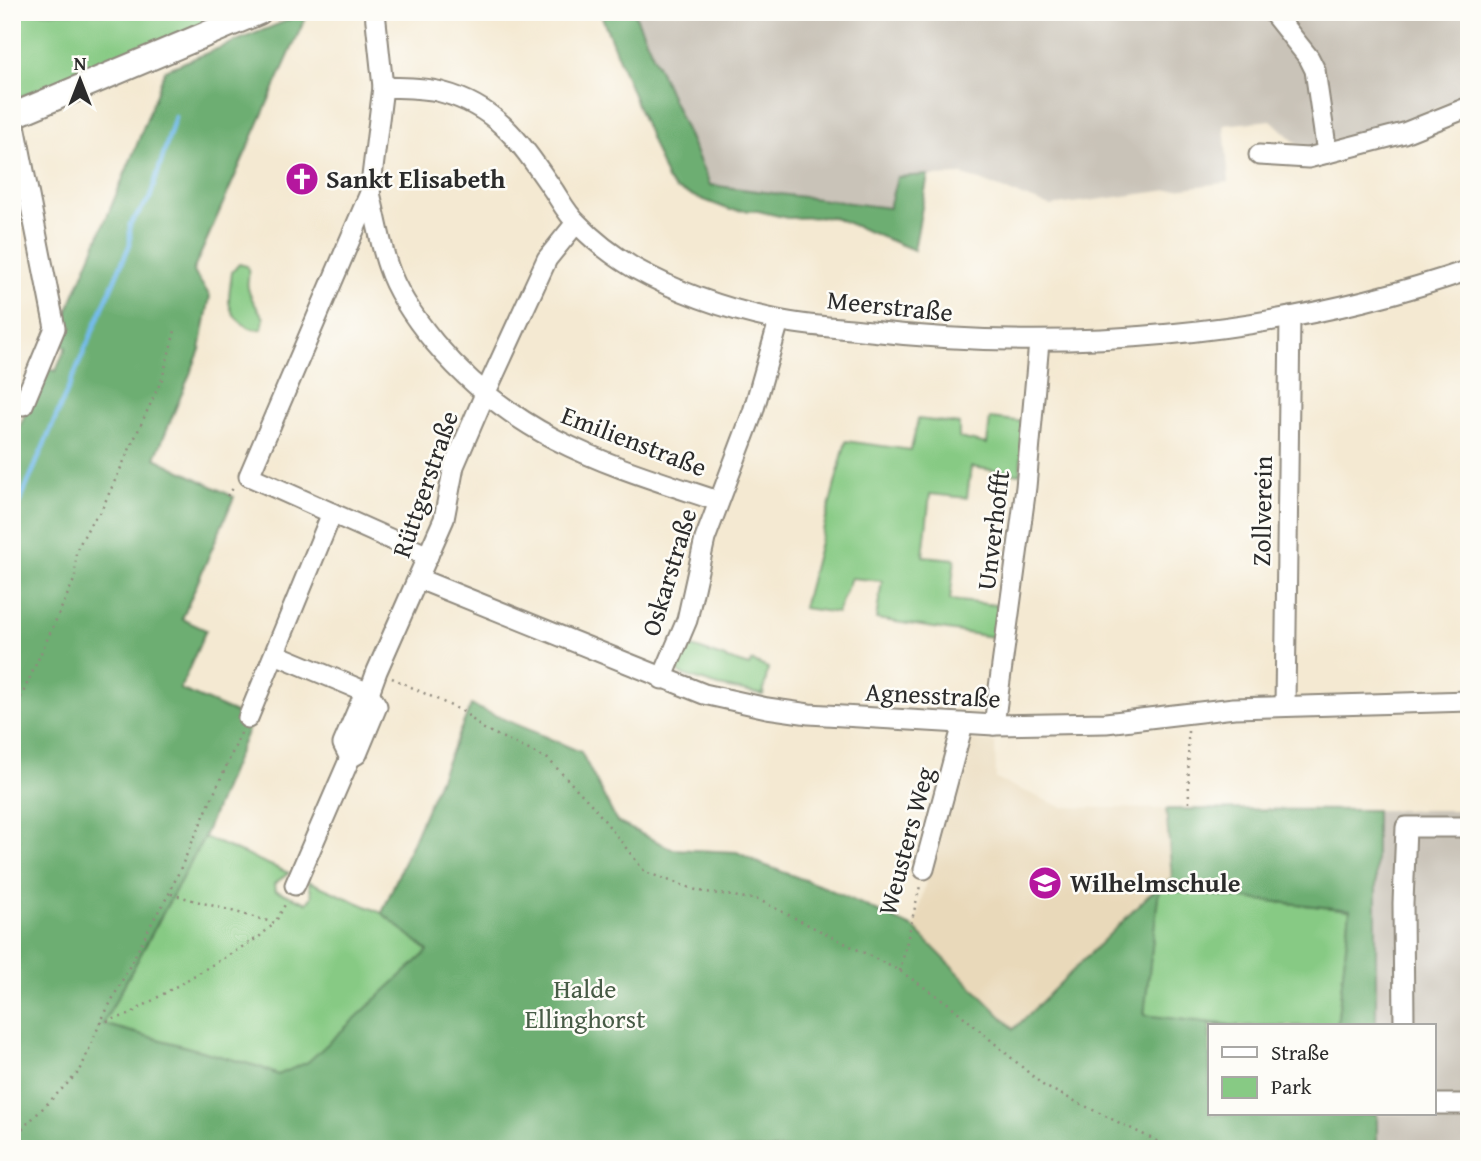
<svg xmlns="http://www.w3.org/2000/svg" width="1481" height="1161" font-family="'Gentium Book Plus',serif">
<rect width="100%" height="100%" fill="#fdfcf7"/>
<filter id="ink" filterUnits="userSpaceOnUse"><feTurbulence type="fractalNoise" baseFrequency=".0143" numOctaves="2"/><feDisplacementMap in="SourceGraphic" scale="14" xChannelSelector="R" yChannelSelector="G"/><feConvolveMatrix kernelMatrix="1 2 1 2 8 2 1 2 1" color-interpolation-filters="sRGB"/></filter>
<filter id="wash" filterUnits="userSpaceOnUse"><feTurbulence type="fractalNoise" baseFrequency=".00686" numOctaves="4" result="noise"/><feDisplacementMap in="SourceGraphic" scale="28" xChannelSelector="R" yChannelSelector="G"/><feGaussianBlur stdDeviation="1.57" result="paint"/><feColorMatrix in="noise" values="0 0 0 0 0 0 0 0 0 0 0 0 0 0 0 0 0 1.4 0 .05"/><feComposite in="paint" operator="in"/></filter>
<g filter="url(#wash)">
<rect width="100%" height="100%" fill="#f4e9d2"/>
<polygon fill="#e9d9ba" points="962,740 995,742 996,779 1062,807 1166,809 1172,878 1148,896 1014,1029 914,928"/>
<g fill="#c9c3b8">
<polygon points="634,12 1469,12 1469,95 1416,116 1311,147 1297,144 1271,120 1224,125 1229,182 1050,206 963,175 898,177 889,208 710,185"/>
<polygon points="1376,810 1469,810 1469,1149 1377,1149 1377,1114 1434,1114 1434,1026 1376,1026"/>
</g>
<g fill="#87ca84" stroke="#597a58" stroke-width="2">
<path d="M 12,12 C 80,12 146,16 213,13 L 208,25 L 12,100 Z"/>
<path d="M 239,264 L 247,266 C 251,274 246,280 248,288 C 250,299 258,309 264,318 L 262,329 C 247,332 230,316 229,301 C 229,292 231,281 232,272 Z"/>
<polygon points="990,418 1024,422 1020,474 971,467 967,498 930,494 923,556 955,559 950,600 1004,606 999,638 876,619 882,581 851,578 837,613 803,608 846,441 911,450 918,419 959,424 959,438 987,444"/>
<polygon points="686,645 749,666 752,661 768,668 763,695 719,686 680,674 676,667"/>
<polygon points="204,837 289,873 274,884 275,890 307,903 312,896 308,881 382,913 405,931 1174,1149 12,1149 128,1032 103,1024"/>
<polygon points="1158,889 1350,910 1337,1026 1239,1026 1144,1016"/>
</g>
<g fill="#6dae72" stroke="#4c6c4e" stroke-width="2">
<polygon points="308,12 193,271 210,296 200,350 155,458 234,497 182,619 206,630 180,689 252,720 204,837 103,1024 260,1067 278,1075 308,1062 428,951 382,913 471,705 581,752 617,822 672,849 737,852 761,864 824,887 914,928 1014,1029 1148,896 1172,878 1166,809 1376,810 1376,1026 1337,1026 1350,910 1159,889 1144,1015 1239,1026 1210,1026 1210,1114 1377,1114 1377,1149 12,1149 12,445 45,368 56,371 66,347 58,344 59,332 136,147 165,70"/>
<polygon points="600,12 634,12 710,185 889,208 897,177 928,175 914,250 833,217 787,218 758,211 730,210 675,189 667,180"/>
</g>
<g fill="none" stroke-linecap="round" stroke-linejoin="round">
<polyline stroke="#75bced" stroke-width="4.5" points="12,520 130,244 130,224 150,198 175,117"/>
</g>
</g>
<g filter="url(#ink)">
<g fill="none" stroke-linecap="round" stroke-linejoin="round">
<defs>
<g id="minor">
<polyline points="375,12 383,87 370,193 249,476 428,556"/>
<polyline points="1274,14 1309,58 1315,70 1327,153"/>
<path d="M 383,87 C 401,88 423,87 441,92 C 499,107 522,145 554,191 C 561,202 568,215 578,224 C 594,241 614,256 634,268 C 679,293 728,310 778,320 C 805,326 833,327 861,330 C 1064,354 1274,337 1469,270"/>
<polyline points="13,115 55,328 23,405"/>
<polyline points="1259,155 1308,158 1404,133 1469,107"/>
<path d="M 370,193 C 376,217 380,243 388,266 C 397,294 416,320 435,343 C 516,439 604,463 718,501"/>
<polyline points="419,579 704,694 767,708 809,714 994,725 1106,723 1234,708 1469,701"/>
<polyline points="275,654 369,693 377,706 357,754 350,758 295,885"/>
<polyline points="662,679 687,620 705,539 753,412 779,321"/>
<polyline points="1285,705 1290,317"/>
<polyline points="248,718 332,513"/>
<polyline points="994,725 1026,487 1039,342"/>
<polyline points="350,758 343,744 363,697 369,693 377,671 444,519 454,466 485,394 547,259 576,223"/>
<polyline points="924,869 963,724"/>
<polyline points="1404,1026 1403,903 1406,827 1469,827"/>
<polyline points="1434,1104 1469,1104"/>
</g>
<polyline id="major" points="12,116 259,12"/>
</defs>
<use href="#minor" stroke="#908a7e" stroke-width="23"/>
<use href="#major" stroke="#908a7e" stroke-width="28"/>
<g stroke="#908a7e" stroke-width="2.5" stroke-dasharray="2 5" stroke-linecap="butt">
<polyline points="277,19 293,12"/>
<polyline points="227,496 235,486"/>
<polyline points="392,678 464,712 482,728 548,759 593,806 645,872 699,891 759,900 900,971 949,1004 1044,1086 1173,1149"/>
<polyline points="12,717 75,578 76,551 92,521 100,513 162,379 176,327"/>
<polyline points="1188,731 1189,806"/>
<polyline points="171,894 275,923 287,901"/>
<polyline points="900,971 920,886"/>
<polyline points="100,1023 128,1015 259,937 275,923"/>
<polyline points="12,1139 80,1071 100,1023 154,919 169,894 242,731"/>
</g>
<use href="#minor" stroke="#fff" stroke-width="19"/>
<use href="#major" stroke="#fff" stroke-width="24"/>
</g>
</g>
<defs>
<symbol id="church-disc" viewBox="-11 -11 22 22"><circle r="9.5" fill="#b5179e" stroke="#fdfcf7"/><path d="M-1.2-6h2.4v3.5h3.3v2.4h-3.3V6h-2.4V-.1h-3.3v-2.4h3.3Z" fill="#fff"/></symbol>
<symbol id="school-disc" viewBox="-11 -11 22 22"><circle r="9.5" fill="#b5179e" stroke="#fdfcf7"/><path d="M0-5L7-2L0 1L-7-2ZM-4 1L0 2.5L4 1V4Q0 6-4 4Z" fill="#fff"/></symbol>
</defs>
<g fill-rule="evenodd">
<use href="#church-disc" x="283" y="160" width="38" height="38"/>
<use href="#school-disc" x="1026" y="864" width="38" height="38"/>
</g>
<g text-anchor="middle" stroke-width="5" stroke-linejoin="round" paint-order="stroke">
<g font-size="26" font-weight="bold" fill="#2b2b2b" stroke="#fdfcf7" text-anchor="start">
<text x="326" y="188">Sankt Elisabeth</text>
<text x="1070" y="892">Wilhelmschule</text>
</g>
<g font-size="26" fill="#2b2b2b" stroke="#fdfcf7">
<text transform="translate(890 306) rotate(6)" y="9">Meerstraße</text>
<text transform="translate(634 441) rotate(21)" y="9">Emilienstraße</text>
<text transform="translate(425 484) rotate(-71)" y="9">Rüttgerstraße</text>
<text transform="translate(1262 511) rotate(-89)" y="9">Zollverein</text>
<text transform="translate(993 530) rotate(-83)" y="9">Unverhofft</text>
<text transform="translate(669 572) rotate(-73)" y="9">Oskarstraße</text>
<text transform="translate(933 695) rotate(3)" y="9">Agnesstraße</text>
<text transform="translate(906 841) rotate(-75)" y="9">Weusters Weg</text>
</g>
<g font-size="26" fill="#475b46" stroke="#fdfcf7">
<text x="585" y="998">Halde<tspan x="585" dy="30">Ellinghorst</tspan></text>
</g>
</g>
<rect width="1481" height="1161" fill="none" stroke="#fdfcf7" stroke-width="42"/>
<rect x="1208" y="1024" width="228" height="91" fill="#fdfcf7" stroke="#a9a8a5" stroke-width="2"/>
<rect x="1222" y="1047" width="35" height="10" fill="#ffffff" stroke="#a9a8a5" stroke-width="2"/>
<text x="1271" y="1060" font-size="21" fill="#2b2b2b">Straße</text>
<rect x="1222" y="1077" width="35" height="21" fill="#87ca84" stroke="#a9a8a5" stroke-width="2"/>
<text x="1271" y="1094" font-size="21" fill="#2b2b2b">Park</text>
<g transform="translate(80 80)" stroke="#fdfcf7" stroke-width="5" paint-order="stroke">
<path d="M0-5L12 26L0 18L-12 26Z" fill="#2b2b2b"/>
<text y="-10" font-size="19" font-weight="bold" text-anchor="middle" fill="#2b2b2b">N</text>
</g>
</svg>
